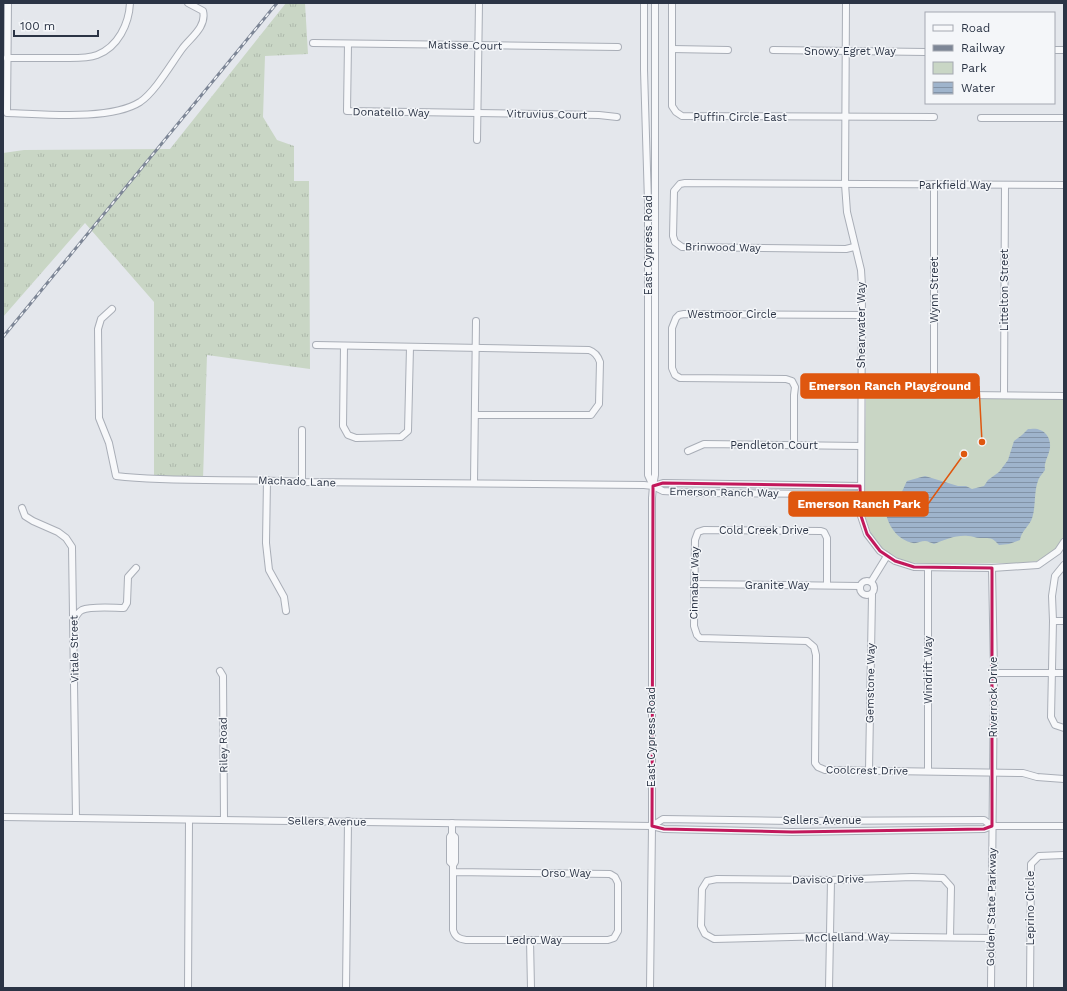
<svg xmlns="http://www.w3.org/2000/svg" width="1067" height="991" font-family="'Work Sans',sans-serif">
<defs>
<pattern id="grass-tufts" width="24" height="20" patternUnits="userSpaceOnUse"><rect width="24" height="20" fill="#c9d6c5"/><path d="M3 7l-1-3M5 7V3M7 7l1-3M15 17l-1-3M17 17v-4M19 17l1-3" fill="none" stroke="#adb8ab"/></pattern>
<pattern id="water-rules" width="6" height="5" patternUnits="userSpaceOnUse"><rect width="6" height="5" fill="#9fb4cc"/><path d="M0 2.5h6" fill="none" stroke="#8293a7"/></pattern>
</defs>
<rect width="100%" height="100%" fill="#e4e7ec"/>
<polygon fill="url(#grass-tufts)" points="286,3 305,3 308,54 265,56 263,117 277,140 294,146 294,181 309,181 310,369 207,355 203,479 154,481 154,302 85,223 3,317 3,153 24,150 170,149"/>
<polygon fill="#c9d6c5" points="866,398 1064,398 1064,536 1055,550 1037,561 1020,563 929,564 906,562 885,552 871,534 863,511"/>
<path fill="url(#water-rules)" d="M 1028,429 C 1031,429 1037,428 1040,430 C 1049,433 1052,444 1049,452 C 1047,459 1044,463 1045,470 C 1043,473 1039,477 1038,481 C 1033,493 1037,514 1029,524 C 1025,530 1021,533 1020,540 L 1009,544 L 999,545 C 992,537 990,538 980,538 C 976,538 972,536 968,536 C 955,535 945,540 934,544 C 931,543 928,541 925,541 C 921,541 916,544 913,543 C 898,540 889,527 886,514 L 888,511 C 894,510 900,507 901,501 L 898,497 C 903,492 904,486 907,481 L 925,476 L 958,486 L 966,486 L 972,489 L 984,486 L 988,480 L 999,472 L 1008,460 L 1014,441 L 1022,435 Z"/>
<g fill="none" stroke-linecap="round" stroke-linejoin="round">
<defs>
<g id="minor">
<path d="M 8,3 L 7,113 C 43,114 110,121 140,102 C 155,92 171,64 182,49 C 190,38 207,27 203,11 L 188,3"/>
<polyline points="644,3 644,70 648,202 648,475 653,486"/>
<polyline points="672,3 672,106 676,112 682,116 934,117"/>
<polyline points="846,3 845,184 847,212 861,270 862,286 861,516 867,534 880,551 895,561 914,567 992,568 1038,565 1058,551 1064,542"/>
<polyline points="313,43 618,47"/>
<polyline points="348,44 347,111 599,115 617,117"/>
<polyline points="672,49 728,50"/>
<polyline points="773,50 926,52"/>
<polyline points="1054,50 1064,50"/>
<path d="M 7,58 C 25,58 42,58 60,58 C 72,58 86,59 97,55 C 118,47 129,24 130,3"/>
<polyline points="981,118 1064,118"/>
<polyline points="477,140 479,3"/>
<polyline points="854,247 846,249 682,247 675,242 673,236 674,191 680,184 685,183 1064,185"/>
<path d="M 112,309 L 101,319 L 98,329 L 99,418 L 109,443 L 116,476 C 177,483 240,478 302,482 L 644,485 L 653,486 L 663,491 L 698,493 L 860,494"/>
<path d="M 316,345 L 589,350 C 595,352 598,356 600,362 L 599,404 L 591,415 L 475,415"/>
<polyline points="344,346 343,426 348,435 356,438 401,437 408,431 410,347"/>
<polyline points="861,394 1064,396"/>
<polyline points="934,395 934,184"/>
<polyline points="1004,395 1005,185"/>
<polyline points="302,430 302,482"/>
<polyline points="794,445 794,395 795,387 792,381 786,379 680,378 675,375 672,368 672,328 676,318 679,315 684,314 862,315"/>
<polyline points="688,451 704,444 861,446"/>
<polyline points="267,480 266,543 269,570 284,597 286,611"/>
<polyline points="474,483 476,321"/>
<polyline points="653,486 663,483 860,486"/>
<polyline points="22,508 25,516 33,521 58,532 66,538 72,547 76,818"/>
<polyline points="1064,565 1055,576 1052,596 1053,621 1051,717 1055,725 1064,728"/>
<circle cx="867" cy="588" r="7"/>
<polyline points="871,582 887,556"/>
<polyline points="694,584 860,586"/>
<polyline points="827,585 827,538 824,532 821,531 704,530 698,532 695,540 694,626 697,635 700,638 807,641 814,647 816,655 815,763 818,767 825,770 1023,773 1037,777 1064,779"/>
<path d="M 74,620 C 76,616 78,612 82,610 C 91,606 114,608 124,608 L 127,603 L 128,577 L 136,568"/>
<polyline points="1053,621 1064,621"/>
<polyline points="220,671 223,676 224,819"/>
<polyline points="994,673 1064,673"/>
<polyline points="869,771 872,595"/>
<polyline points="928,771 928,568"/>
<polyline points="3,817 652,826 664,829 792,832 984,829 992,826 1064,826"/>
<polyline points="452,823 452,834 450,837 450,862 453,865"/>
<polyline points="652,826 663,819 792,821 984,820 992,826"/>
<path d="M 452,834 L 455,837 L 455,862 L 453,865 L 453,930 C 455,937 459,939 466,940 L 608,940 L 614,938 L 618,931 L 618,883 L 615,877 L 610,874 L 453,872"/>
<polyline points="950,937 951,887 943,878 912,877 831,880 717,879 707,881 702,889 701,926 705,934 714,939 830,936 991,938"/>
<polyline points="530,940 531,988"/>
<polyline points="188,988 189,820"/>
<polyline points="346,988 348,821"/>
<polyline points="650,988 652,826 652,498 653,486 655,475 655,3"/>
<polyline points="829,988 831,880"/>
<polyline points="991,988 994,673 992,568"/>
<polyline points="1030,988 1031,864 1039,856 1064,855"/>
</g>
</defs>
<use href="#minor" stroke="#a9aeb7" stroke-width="8"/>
<use href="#minor" stroke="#f7f8fa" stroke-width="6"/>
<defs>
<polyline id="rail" points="3,337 277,3"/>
</defs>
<use href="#rail" stroke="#7d8696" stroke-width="3"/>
<use href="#rail" stroke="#f4f6f9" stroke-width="1.5" stroke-dasharray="4.5" stroke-linecap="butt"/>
</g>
<path fill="none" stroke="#c2185b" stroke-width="3" stroke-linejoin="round" d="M 663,483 L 860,486 L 861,516 L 867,534 L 880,551 L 895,561 L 914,567 L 992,568 L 992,826 L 984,829 L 792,832 L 664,829 L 652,826 L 653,486 Z"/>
<g text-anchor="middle" stroke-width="3" stroke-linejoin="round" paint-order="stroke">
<g font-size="11" fill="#2b3445" stroke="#f4f6f9">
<text transform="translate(465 45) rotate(1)" y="4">Matisse Court</text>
<text x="850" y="55">Snowy Egret Way</text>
<text transform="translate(391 112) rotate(1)" y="4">Donatello Way</text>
<text transform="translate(547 114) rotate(1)" y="4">Vitruvius Court</text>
<text x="740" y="121">Puffin Circle East</text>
<text x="955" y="189">Parkfield Way</text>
<text transform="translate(648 245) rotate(-90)" y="4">East Cypress Road</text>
<text transform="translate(723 247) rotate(1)" y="4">Brinwood Way</text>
<text transform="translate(934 290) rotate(-90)" y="4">Wynn Street</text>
<text transform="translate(1004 290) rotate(-90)" y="4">Littelton Street</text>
<text x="732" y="318">Westmoor Circle</text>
<text transform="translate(861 325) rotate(-90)" y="4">Shearwater Way</text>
<text x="774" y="449">Pendleton Court</text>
<text transform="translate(297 481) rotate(2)" y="4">Machado Lane</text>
<text transform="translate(724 492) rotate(1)" y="4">Emerson Ranch Way</text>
<text x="764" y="534">Cold Creek Drive</text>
<text transform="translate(694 583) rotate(-89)" y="4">Cinnabar Way</text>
<text x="777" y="589">Granite Way</text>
<text transform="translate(74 649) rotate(-91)" y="4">Vitale Street</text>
<text transform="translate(928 670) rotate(-90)" y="4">Windrift Way</text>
<text transform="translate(870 683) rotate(-89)" y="4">Gemstone Way</text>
<text transform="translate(993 697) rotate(-90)" y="4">Riverrock Drive</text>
<text transform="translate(651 737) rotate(-90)" y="4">East Cypress Road</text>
<text transform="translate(223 745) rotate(-91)" y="4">Riley Road</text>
<text transform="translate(867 770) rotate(1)" y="4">Coolcrest Drive</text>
<text x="822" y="824">Sellers Avenue</text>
<text transform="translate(327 821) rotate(1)" y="4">Sellers Avenue</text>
<text x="566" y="877">Orso Way</text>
<text transform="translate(828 879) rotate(-1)" y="4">Davisco Drive</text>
<text transform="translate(991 907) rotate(-89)" y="4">Golden State Parkway</text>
<text transform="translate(1030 908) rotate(-90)" y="4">Leprino Circle</text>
<text transform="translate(847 937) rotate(-1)" y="4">McClelland Way</text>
<text x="534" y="944">Ledro Way</text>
</g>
</g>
<path fill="none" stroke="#df570f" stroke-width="1.5" d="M982 442L979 386M964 454L928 504"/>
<g fill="#df570f" stroke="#f4f6f9" stroke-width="1.5">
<circle cx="982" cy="442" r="4"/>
<circle cx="964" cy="454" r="4"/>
</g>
<g fill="#df570f" stroke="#df570f" stroke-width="1.5">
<rect x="801" y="374" width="178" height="24" rx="4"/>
<rect x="789" y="492" width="139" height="24" rx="4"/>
</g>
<g font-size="12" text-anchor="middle" font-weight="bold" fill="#fff">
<text x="890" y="390">Emerson Ranch Playground</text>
<text x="859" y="508">Emerson Ranch Park</text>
</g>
<rect width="1067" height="991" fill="none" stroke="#2b3445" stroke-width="8"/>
<rect x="925" y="12" width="130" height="92" fill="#f4f6f9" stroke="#a4a8b1"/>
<rect x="933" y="25" width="20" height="6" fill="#f7f8fa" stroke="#a4a8b1"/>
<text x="961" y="32" font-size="12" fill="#2b3445">Road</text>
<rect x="933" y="45" width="20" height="6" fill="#7d8696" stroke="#a4a8b1"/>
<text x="961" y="52" font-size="12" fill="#2b3445">Railway</text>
<rect x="933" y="62" width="20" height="12" fill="#c9d6c5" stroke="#a4a8b1"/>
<text x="961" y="72" font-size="12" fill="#2b3445">Park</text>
<rect x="933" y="82" width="20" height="12" fill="url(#water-rules)" stroke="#a4a8b1"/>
<text x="961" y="92" font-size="12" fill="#2b3445">Water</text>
<path d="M14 30v6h84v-6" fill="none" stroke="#2b3445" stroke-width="2"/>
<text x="20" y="30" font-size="12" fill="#2b3445" stroke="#f4f6f9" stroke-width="3" paint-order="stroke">100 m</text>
</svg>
